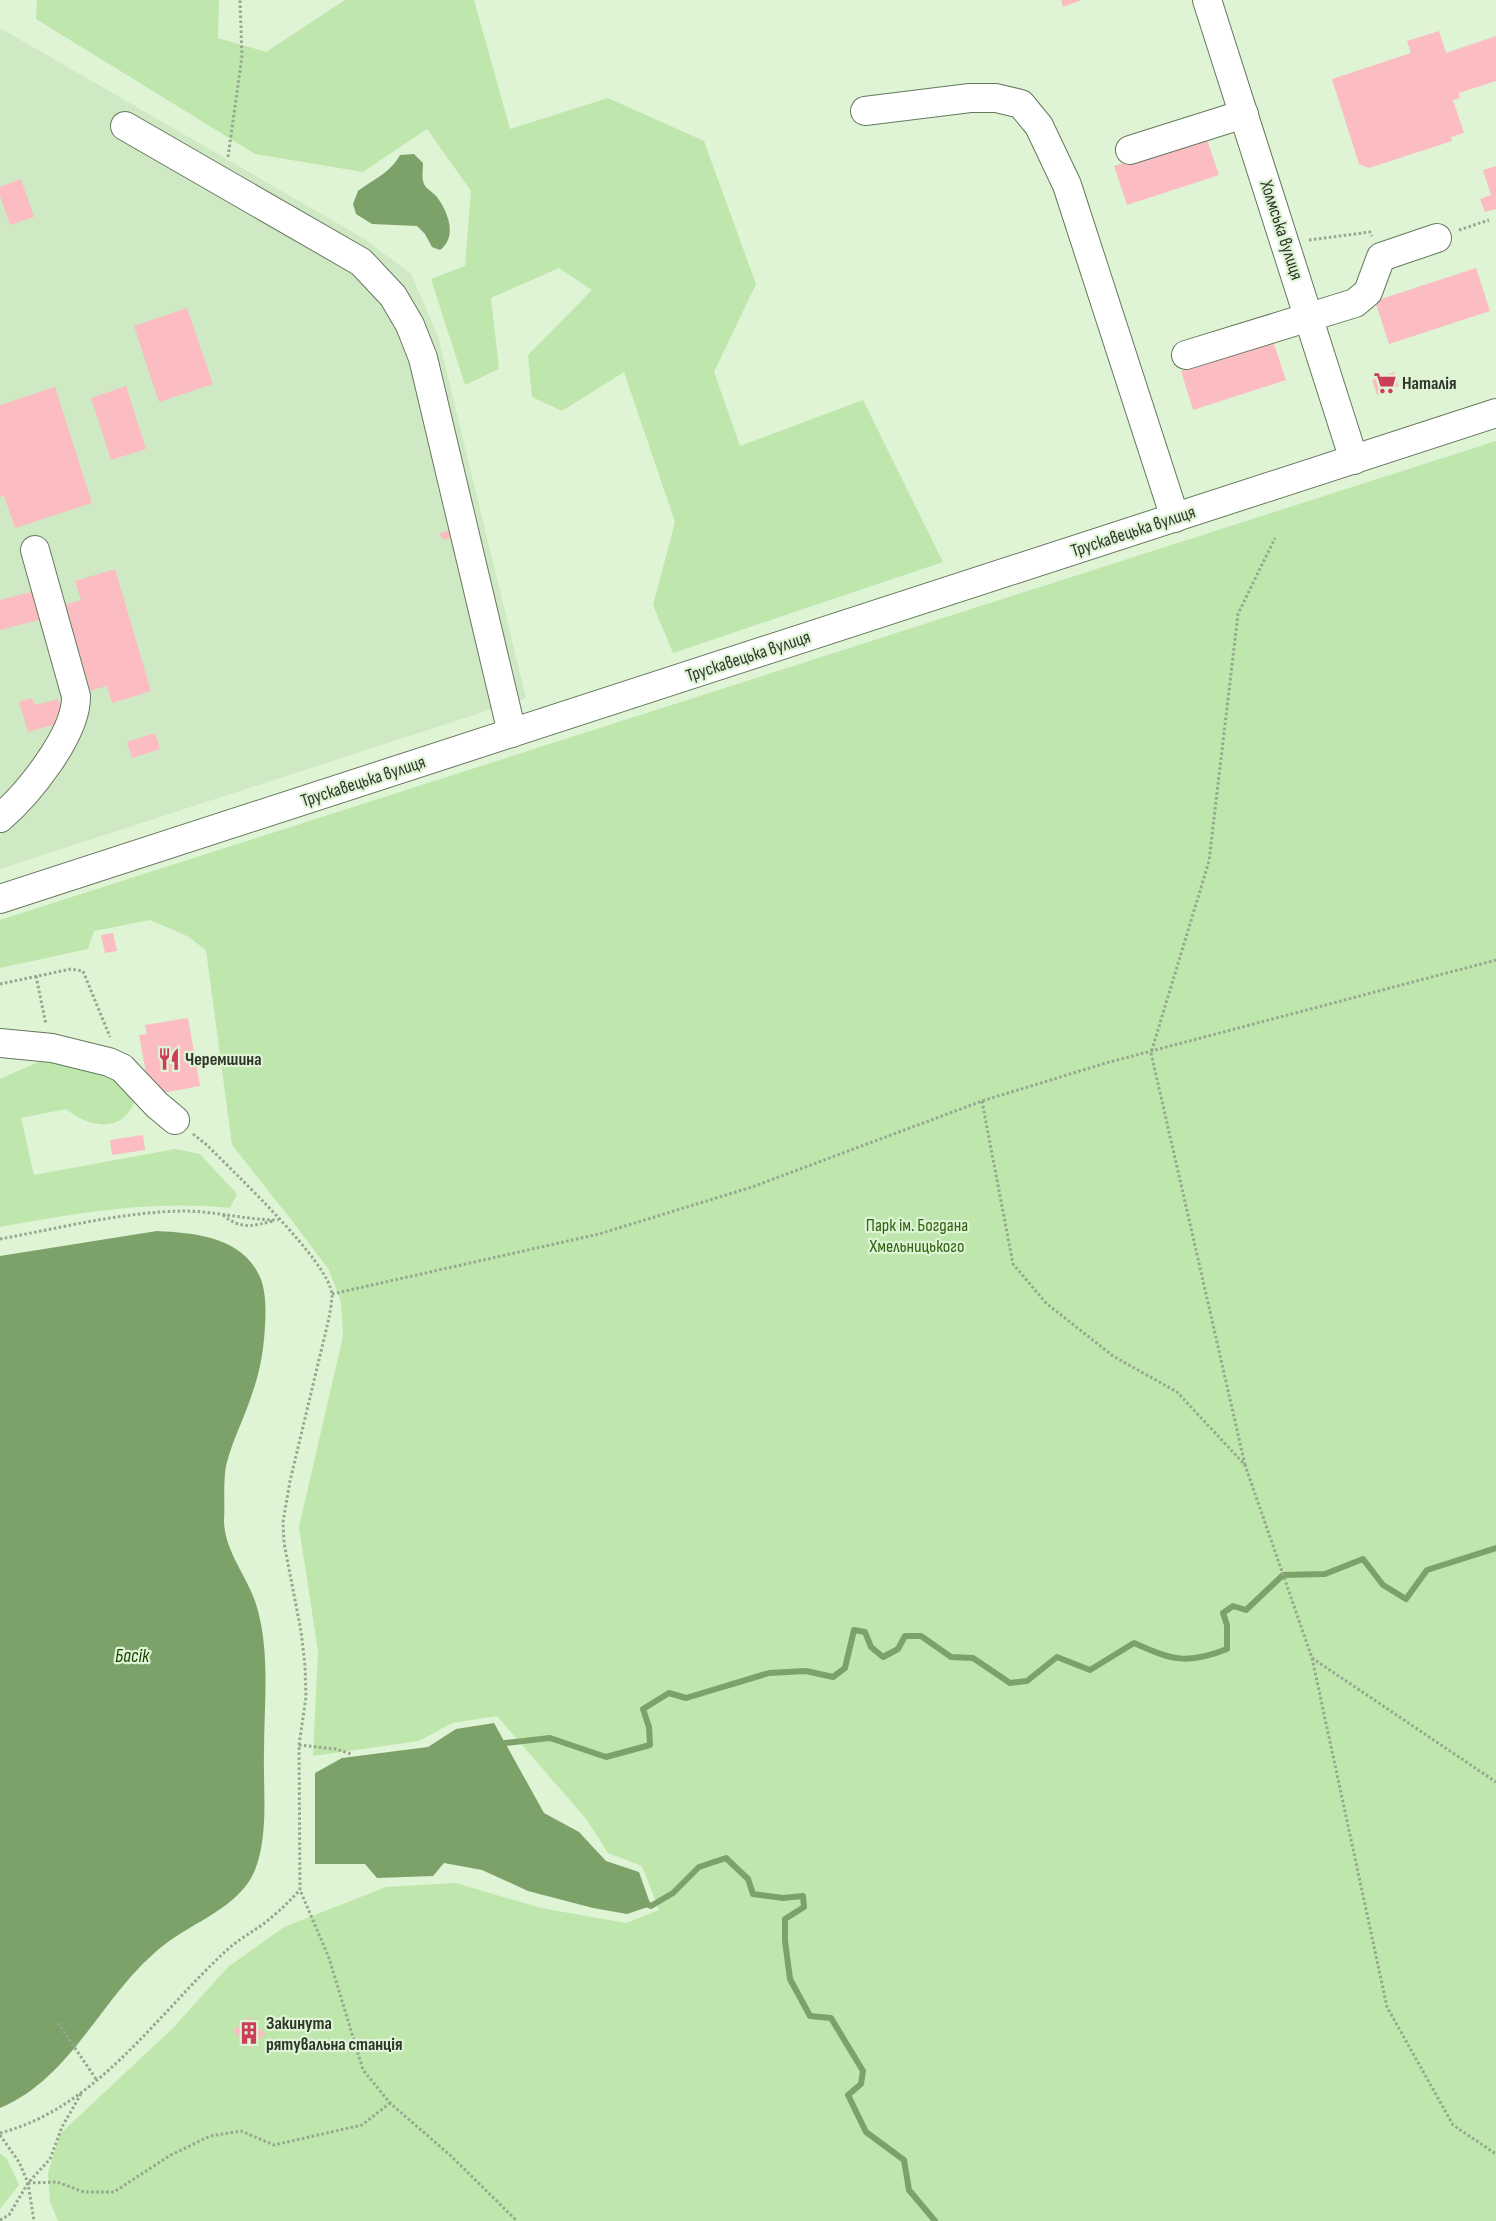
<svg xmlns="http://www.w3.org/2000/svg" width="1496" height="2221" font-family="'Sofia Sans Condensed',sans-serif">
<rect width="100%" height="100%" fill="#def4d5"/>
<polygon fill="#d0e9c5" points="0,28 363,238 411,274 438,336 526,698 0,869"/>
<g fill="#bfe7ad">
<polygon points="37,0 219,0 218,38 266,52 345,0 474,0 510,129 608,98 704,141 756,284 714,372 740,446 863,400 943,562 673,653 653,605 675,522 624,372 562,411 532,397 528,355 592,290 559,268 491,298 499,369 465,385 431,279 465,266 471,191 427,129 363,172 255,154 36,19"/>
<polygon points="1496,441 1496,2221 58,2221 50,2202 48,2173 60,2134 173,2028 228,1967 284,1927 386,1887 456,1883 541,1908 626,1923 659,1910 642,1866 608,1853 587,1820 497,1716 452,1723 419,1741 313,1756 318,1651 299,1527 343,1336 341,1302 329,1270 293,1222 232,1145 206,950 187,936 150,920 94,931 88,949 0,968 0,920"/>
<path d="M 63,1056 L 109,1067 L 134,1103 C 121,1134 88,1127 66,1109 L 21,1118 L 34,1175 L 175,1149 L 200,1154 L 237,1194 L 230,1208 C 150,1200 78,1213 0,1227 L 0,1079 L 36,1063 Z"/>
<polygon points="0,2153 7,2159 19,2185 0,2209"/>
</g>
<g fill="#7ca26a">
<path d="M 414,154 L 423,163 C 423,170 421,180 425,186 C 428,190 434,193 437,197 C 448,212 458,237 440,250 L 432,247 L 425,234 L 417,226 L 372,224 L 356,214 L 353,204 L 358,191 C 374,179 390,173 400,155 Z"/>
<path d="M 157,1231 C 196,1233 242,1237 260,1277 C 266,1291 266,1310 265,1325 C 264,1349 260,1372 252,1394 C 244,1419 232,1441 226,1466 C 223,1483 225,1503 224,1520 C 224,1553 251,1580 258,1611 C 270,1656 264,1705 264,1752 C 263,1790 269,1834 255,1870 C 240,1907 193,1922 164,1945 C 103,1992 74,2077 0,2108 L 0,1256 Z"/>
<polygon points="494,1723 544,1813 579,1832 606,1861 639,1872 651,1906 627,1914 593,1908 528,1891 482,1870 444,1863 433,1876 377,1878 365,1864 315,1864 315,1773 342,1758 428,1747 456,1729"/>
</g>
<g fill="none" stroke-linecap="round" stroke-linejoin="round">
<g stroke="#7ca26a" stroke-width="6">
<path d="M 500,1749 L 505,1743 L 550,1738 L 606,1757 L 650,1745 L 649,1727 L 643,1709 L 669,1693 L 686,1698 L 769,1673 L 806,1671 L 833,1677 L 845,1668 L 854,1630 L 865,1632 L 871,1647 L 883,1657 L 898,1649 L 905,1636 L 921,1636 L 951,1657 L 973,1658 L 1010,1683 L 1027,1681 L 1057,1657 L 1090,1670 L 1134,1643 C 1172,1660 1187,1665 1227,1649 L 1227,1625 L 1223,1613 L 1233,1606 L 1246,1610 L 1283,1575 L 1325,1574 L 1363,1559 L 1383,1585 L 1406,1599 L 1427,1570 L 1496,1548"/>
<polyline points="643,1902 651,1906 673,1893 699,1867 726,1858 748,1879 753,1894 783,1898 803,1896 804,1907 785,1919 785,1941 790,1979 810,2016 831,2018 863,2071 861,2084 848,2095 866,2132 904,2160 909,2190 935,2221"/>
</g>
</g>
<g fill="#fbbdc2">
<polygon points="1061,0 1082,0 1063,7"/>
<polygon points="1439,31 1446,53 1496,36 1496,81 1459,93 1460,98 1453,100 1464,133 1451,137 1452,141 1369,168 1359,164 1332,79 1411,53 1407,41"/>
<polygon points="1206,137 1219,175 1127,205 1114,166"/>
<polygon points="1496,166 1496,209 1485,212 1480,199 1491,195 1483,170"/>
<polygon points="21,179 34,217 10,225 0,196 0,187"/>
<polygon points="1476,268 1490,311 1389,344 1375,301"/>
<polygon points="187,308 213,384 159,402 134,326"/>
<polygon points="1273,341 1286,380 1193,410 1181,371"/>
<polygon points="1394,372 1399,386 1377,395 1372,380"/>
<polygon points="126,386 146,449 111,460 91,398"/>
<polygon points="55,387 92,503 15,528 4,496 0,497 0,405"/>
<polygon points="451,530 453,537 442,540 440,533"/>
<polygon points="115,569 151,691 112,703 107,686 89,691 64,605 81,600 75,581"/>
<polygon points="35,591 43,619 0,630 0,600"/>
<polygon points="32,698 35,705 58,699 64,722 28,732 19,702"/>
<polygon points="155,733 160,749 132,758 127,742"/>
<polygon points="113,933 117,951 105,953 101,935"/>
<polygon points="188,1018 200,1086 157,1094 155,1082 148,1084 139,1035 147,1034 145,1025"/>
<polygon points="143,1135 145,1150 112,1155 110,1140"/>
<polygon points="248,2017 265,2034 250,2048 233,2031"/>
</g>
<g fill="none" stroke-linecap="round" stroke-linejoin="round">
<defs>
<g id="minor">
<polyline points="1207,0 1354,460"/>
<polyline points="865,111 970,98 996,98 1021,104 1039,126 1067,185 1175,518"/>
<polyline points="125,126 361,262 393,296 410,325 423,358 512,733"/>
<polyline points="1130,150 1244,114"/>
<polyline points="1186,355 1355,303 1368,292 1381,257 1437,238"/>
<path d="M 0,818 C 28,794 77,734 76,696 L 35,550"/>
<polyline points="0,1043 52,1048 109,1062 122,1068 157,1105 175,1120"/>
</g>
<polyline id="major" points="0,899 1496,413"/>
</defs>
<use href="#minor" stroke="#66785e" stroke-width="30"/>
<use href="#major" stroke="#66785e" stroke-width="30"/>
<g stroke="#96a68f" stroke-width="3" stroke-dasharray="2.5 2.5" stroke-linecap="butt">
<polyline points="228,157 242,56 240,0"/>
<polyline points="1459,230 1489,220"/>
<polyline points="1309,240 1370,232 1372,236"/>
<polyline points="36,976 46,1025"/>
<polyline points="0,984 71,969 83,971 110,1037"/>
<polyline points="982,1101 1013,1264 1046,1303 1113,1356 1177,1392 1245,1465 1312,1658 1387,2007 1453,2125 1496,2154"/>
<path d="M 193,1134 L 207,1145 C 233,1172 330,1262 332,1295 C 332,1302 330,1311 329,1318 L 290,1481 L 283,1522 L 284,1543 L 301,1631 L 305,1666 L 306,1697 L 299,1745 L 300,1890 L 329,1958 L 363,2070 L 390,2103 L 451,2156 L 517,2221"/>
<path d="M 223,1215 C 241,1230 253,1226 273,1221"/>
<path d="M 0,1239 C 60,1228 122,1212 183,1211 C 215,1211 246,1220 278,1220"/>
<polyline points="332,1294 599,1234 752,1187 982,1101 1106,1063 1496,960"/>
<polyline points="1245,1465 1151,1053 1209,861 1238,614 1275,538"/>
<polyline points="1312,1658 1496,1782"/>
<polyline points="299,1745 336,1749 351,1754"/>
<polyline points="58,2023 96,2079"/>
<path d="M 0,2133 C 97,2108 157,2014 227,1950 C 241,1937 259,1929 273,1916 C 283,1908 291,1899 300,1890"/>
<polyline points="0,2135 19,2162 28,2183 34,2221"/>
<polyline points="28,2183 57,2182 84,2192 114,2192 169,2156 210,2136 241,2131 274,2145 362,2125 390,2103"/>
<polyline points="0,2220 9,2215 28,2183 50,2159 62,2127 82,2092"/>
</g>
<use href="#minor" stroke="#fff" stroke-width="28"/>
<use href="#major" stroke="#fff" stroke-width="28"/>
</g>
<defs>
<symbol id="supermarket-bare" viewBox="-9 -9 18 18"><path d="M-6-5.5h2.5l.6 2H6L4.5 2H-2.5L-4.4-4H-6ZM-1.5 3.2a1.3 1.3 0 1 0 .1 0ZM3 3.2a1.3 1.3 0 1 0 .1 0Z" fill="#cd3d5a" stroke="#def4d5" stroke-width="2.5" paint-order="stroke"/></symbol>
<symbol id="restaurant-bare" viewBox="-9 -9 18 18"><path d="M-5-6h1v4h1v-4h1v4h1v-4h1v5L-1.5 .5V6h-2V.5L-5-1ZM5-6V6H3V1.5H1.5Q1.5-4 5-6Z" fill="#cd3d5a" stroke="#def4d5" stroke-width="2.5" paint-order="stroke"/></symbol>
<symbol id="building-bare" viewBox="-9 -9 18 18"><path d="M-4-6H4V6H1V3H-1V6H-4ZM-2.5-4.3h1.7v1.8h-1.7ZM.8-4.3h1.7v1.8H.8ZM-2.5-1h1.7V.8h-1.7ZM.8-1h1.7V.8H.8Z" fill="#cd3d5a" stroke="#def4d5" stroke-width="2.5" paint-order="stroke"/></symbol>
</defs>
<g fill-rule="evenodd">
<use href="#supermarket-bare" x="1369" y="367" width="32" height="32"/>
<use href="#restaurant-bare" x="153" y="1043" width="32" height="32"/>
<use href="#building-bare" x="233" y="2017" width="32" height="32"/>
</g>
<g text-anchor="middle" stroke-width="4.5" stroke-linejoin="round" paint-order="stroke">
<g font-size="18" fill="#2f372b" stroke="#def4d5">
<text transform="translate(1282 230) rotate(72)" y="6">Холмська вулиця</text>
<text transform="translate(1133 531) rotate(-18)" y="6">Трускавецька вулиця</text>
<text transform="translate(748 656) rotate(-18)" y="6">Трускавецька вулиця</text>
<text transform="translate(363 781) rotate(-18)" y="6">Трускавецька вулиця</text>
</g>
<g font-size="18" font-weight="bold" fill="#2f372b" stroke="#def4d5" text-anchor="start">
<text x="1402" y="389">Наталія</text>
<text x="185" y="1065">Черемшина</text>
<text x="266" y="2029">Закинута<tspan x="266" dy="21">рятувальна станція</tspan></text>
</g>
<g font-size="18" fill="#316212" stroke="#def4d5">
<text x="917" y="1231">Парк ім. Богдана<tspan x="917" dy="21">Хмельницького</tspan></text>
</g>
<g font-size="19" font-style="italic" fill="#193d00" stroke="#def4d5">
<text x="132" y="1662">Басік</text>
</g>
</g>
</svg>
